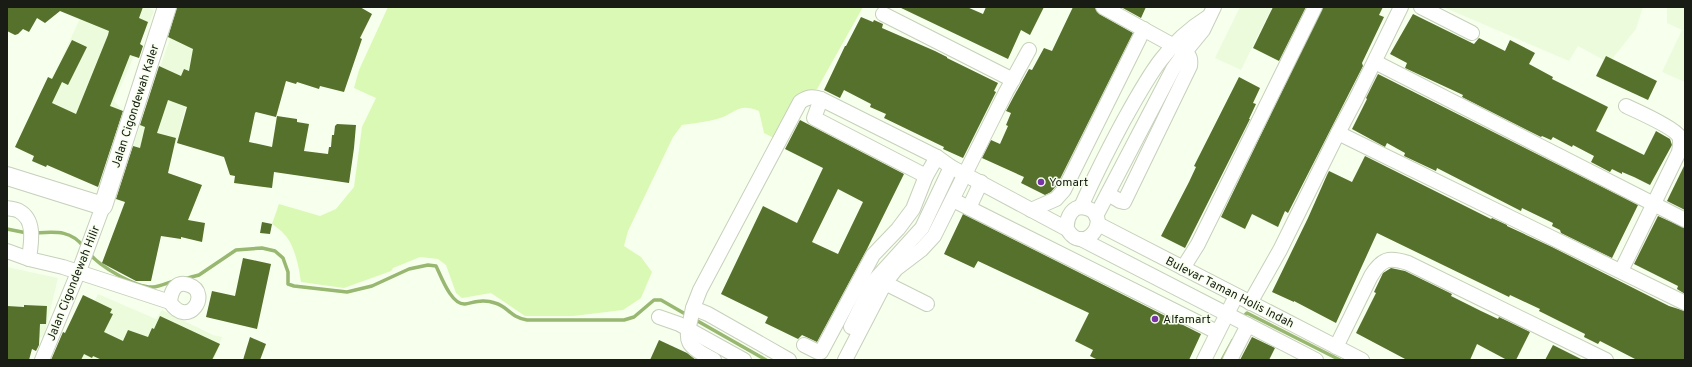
<svg xmlns="http://www.w3.org/2000/svg" width="1692" height="367" font-family="Overpass,sans-serif">
<rect width="100%" height="100%" fill="#f7ffed"/>
<g fill="#edfbdd">
<polygon points="105,7 148,7 154,11 114,101 122,110 95,181 20,150 82,14"/>
<polygon points="235,7 187,100 178,138 151,206 131,152 172,33"/>
<polygon points="1240,7 1272,7 1241,70 1215,58"/>
<polygon points="1443,7 1643,7 1636,29 1609,63 1578,46 1569,61"/>
<polygon points="1666,7 1685,7 1685,82 1662,72 1682,30 1667,23 1667,8"/>
<polygon points="7,267 58,278 44,336 33,340 29,360 7,360"/>
<polygon points="98,294 156,319 162,310 213,335 222,337 214,360 53,360 68,325 81,330"/>
</g>
<path fill="#daf9b4" d="M 388,7 L 863,7 L 817,89 C 792,94 784,116 774,138 L 764,133 L 759,111 C 737,102 736,114 717,119 C 706,122 694,123 682,125 L 673,137 L 628,231 L 624,246 L 641,257 L 652,272 L 641,298 L 623,310 L 573,316 L 525,316 L 491,293 L 462,298 L 456,293 L 446,265 L 438,259 L 420,257 L 393,268 L 391,271 L 344,288 L 301,282 C 299,268 295,245 284,234 C 281,230 276,227 272,224 L 279,204 L 320,216 L 336,209 L 354,187 L 362,127 L 376,98 L 354,88 L 359,70 Z"/>
<g fill="none" stroke-linecap="round" stroke-linejoin="round">
<g stroke="#98b770" stroke-width="3.5">
<polyline points="7,229 27,233"/>
<path d="M 34,233 C 54,232 70,229 84,247"/>
<path d="M 89,253 C 99,266 136,288 153,287 C 159,287 167,283 174,281"/>
<path d="M 184,279 L 199,275 L 236,250 L 262,248 L 275,251 L 283,258 L 288,272 L 288,284 L 294,286 L 347,292 L 372,286 L 409,269 L 428,265 L 436,266 C 441,276 451,305 465,304 C 476,302 484,299 495,303 C 508,306 509,317 527,320 L 624,320 L 634,317 L 654,300 L 661,300 L 687,315"/>
<polyline points="1245,315 1247,313 1340,360"/>
<polyline points="694,319 766,360"/>
<polyline points="1222,360 1233,340"/>
</g>
</g>
<g fill="#55712c" fill-rule="evenodd">
<polygon points="7,7 143,7 139,18 148,22 140,44 143,46 139,58 130,55 110,106 123,111 98,187 47,165 46,167 32,161 34,156 15,147 48,77 52,79 72,40 87,47 68,85 62,82 52,103 76,114 108,35 109,31 60,11 45,23 37,18 29,32 23,29 18,34 15,35 7,31"/>
<polygon points="177,7 360,7 372,14 360,38 362,39 344,92 320,86 319,89 297,82 296,84 286,81 276,117 256,112 255,113 249,142 272,147 277,116 297,119 297,122 309,124 304,151 328,154 329,147 331,147 332,135 334,135 335,126 337,124 356,125 354,148 349,183 274,172 272,188 234,183 235,176 230,175 224,157 177,143 187,107 168,100 157,133 176,138 168,173 202,185 188,220 205,223 202,242 181,237 181,239 161,236 151,281 136,281 102,263 125,202 116,199 133,146 140,148 145,127 140,125 159,66 181,76 184,69 189,71 193,49 168,37"/>
<polygon points="899,7 967,7 983,14 986,7 1044,7 1030,35 1021,30 1008,59"/>
<polygon points="1073,7 1095,7 1099,14 1133,33 1057,185 1051,192 1045,195 1021,183 1024,177 982,158 991,140 1000,144 1008,126 1006,125 1011,113 1006,111 1014,96 1029,69 1032,70 1044,48 1052,51"/>
<polygon points="1121,7 1146,7 1141,18"/>
<polygon points="1273,7 1306,7 1279,61 1253,48"/>
<polygon points="1323,7 1383,7 1379,15 1384,17 1362,63 1363,66 1288,213 1285,211 1278,227 1252,214 1245,229 1221,217"/>
<polygon points="1413,14 1474,44 1479,38 1505,51 1510,40 1535,53 1529,64 1553,77 1552,79 1608,107 1596,131 1644,155 1656,131 1670,139 1672,145 1650,185 1634,177 1622,172 1622,174 1612,169 1610,172 1591,162 1594,156 1573,145 1572,147 1553,137 1551,140 1542,136 1541,137 1462,97 1463,95 1405,68 1407,63 1390,54"/>
<polygon points="861,17 873,22 874,20 883,24 882,28 935,51 947,57 947,58 998,83 994,91 996,92 963,158 943,149 944,147 884,118 886,114 870,107 871,104 844,90 840,98 824,90 845,46 846,46"/>
<polygon points="1606,56 1657,81 1648,100 1596,76"/>
<polygon points="1378,74 1638,205 1612,258 1561,233 1560,230 1552,226 1553,223 1522,208 1521,211 1437,168 1436,171 1404,156 1405,153 1387,143 1385,147 1352,129 1367,99 1366,98"/>
<polygon points="1239,77 1260,88 1253,103 1256,104 1249,119 1250,119 1185,248 1161,236 1189,182 1196,167 1194,166"/>
<path d="M 800,120 L 904,174 L 867,249 L 817,342 L 802,335 L 798,339 L 765,323 L 768,317 L 721,294 L 763,206 L 797,223 L 823,168 L 785,149 ZM 838,189 L 863,202 L 838,254 L 812,242 Z"/>
<polygon points="1365,156 1491,219 1492,218 1507,225 1507,226 1552,247 1669,306 1685,311 1685,360 1637,360 1600,341 1598,344 1584,337 1585,334 1539,311 1540,309 1510,295 1509,297 1377,233 1336,323 1294,301 1294,302 1272,292 1308,218 1327,175 1329,171 1352,182"/>
<polygon points="1685,164 1685,210 1667,201"/>
<polygon points="963,214 1201,334 1189,360 1098,360 1090,356 1093,350 1075,341 1089,313 978,261 974,268 944,254"/>
<polygon points="1658,216 1685,228 1685,294 1677,289 1678,286 1634,264"/>
<polygon points="262,222 272,224 270,234 260,233"/>
<polygon points="243,258 271,264 257,329 206,317 212,291 235,296"/>
<polygon points="1391,268 1405,271 1452,294 1451,296 1481,311 1498,319 1499,317 1530,332 1516,360 1507,360 1477,344 1470,360 1407,360 1356,333 1376,293 1374,292 1383,273"/>
<polygon points="83,295 112,309 110,313 113,314 104,332 123,341 128,330 148,337 152,328 154,329 160,316 220,344 212,360 102,360 93,356 92,358 84,354 81,360 51,360 63,332 65,333"/>
<polygon points="24,305 47,306 46,324 40,324 39,345 36,351 32,349 29,360 7,360 7,306 24,307"/>
<polygon points="250,337 266,344 260,360 243,360"/>
<polygon points="1252,337 1275,348 1269,360 1240,360"/>
<polygon points="659,340 687,353 696,360 650,360"/>
<polygon points="1553,345 1583,360 1545,360"/>
</g>
<g fill="none" stroke-linecap="round" stroke-linejoin="round">
<defs>
<g id="minor">
<path d="M 1103,7 L 1185,52 C 1190,56 1191,59 1190,66 L 1124,202 L 1120,201 L 1108,194"/>
<polyline points="1421,7 1472,33"/>
<polyline points="883,14 1013,80"/>
<polyline points="1375,62 1685,220"/>
<polyline points="821,99 814,118 926,176"/>
<polyline points="1338,133 1685,303"/>
<polyline points="953,200 1217,332"/>
<path d="M 1081,207 C 1094,177 1109,148 1124,120 C 1148,77 1165,44 1208,17"/>
<path d="M 7,208 C 11,209 16,209 19,211 C 36,220 31,243 29,259 L 63,267 L 170,302 C 188,330 212,293 189,285 C 176,280 171,291 170,302"/>
<polyline points="969,208 981,182"/>
<polyline points="1031,210 1056,199 1064,190 1144,29"/>
<polyline points="1096,216 1173,69 1185,52 1203,30 1214,7"/>
<polyline points="1098,224 1362,360"/>
<polyline points="1081,239 1316,360"/>
<polyline points="7,251 29,259"/>
<polyline points="1183,268 1198,244 1315,7"/>
<path d="M 1621,271 L 1679,152 C 1680,146 1681,141 1679,136 C 1673,127 1637,111 1626,106"/>
<polyline points="885,283 927,304"/>
<polyline points="1250,303 1280,250 1338,133 1356,99 1401,7"/>
<path d="M 693,308 C 686,342 681,343 714,360"/>
<polyline points="659,317 679,324 744,360"/>
<polyline points="851,327 873,282 922,228 951,167"/>
<polyline points="804,345 818,352 821,352 873,255 898,229 913,209 926,176 937,157"/>
<path d="M 1336,347 L 1371,276 C 1382,258 1389,257 1408,263 L 1606,360"/>
<polyline points="42,360 82,263 103,206"/>
<path d="M 789,360 L 708,314 L 693,308 L 700,290 L 800,102 C 807,97 812,96 821,99 L 937,157 L 951,167 L 1067,229 C 1085,259 1114,215 1086,208 C 1073,204 1066,217 1067,229"/>
<polyline points="845,360 885,283 896,269 921,250 934,236 1006,92 1029,50"/>
<polyline points="1204,360 1236,296"/>
<polyline points="1230,360 1248,325"/>
</g>
<polyline id="major" points="7,176 103,206 167,7"/>
</defs>
<use href="#minor" stroke="#c6d0bb" stroke-width="16"/>
<use href="#major" stroke="#c6d0bb" stroke-width="20"/>
<use href="#minor" stroke="#fff" stroke-width="14"/>
<use href="#major" stroke="#fff" stroke-width="18"/>
</g>
<g fill="#7834a7" stroke="#f7ffed" stroke-width="1.5">
<circle cx="1041" cy="182" r="4"/>
<circle cx="1155" cy="319" r="4"/>
</g>
<g text-anchor="middle" stroke-width="3" stroke-linejoin="round" paint-order="stroke">
<g font-size="12" fill="#181c14" stroke="#f7ffed">
<text transform="translate(135 106) rotate(-72)" y="4">Jalan Cigondewah Kaler</text>
<text transform="translate(73 283) rotate(-68)" y="4">Jalan Cigondewah Hilir</text>
<text transform="translate(1230 292) rotate(27)" y="4">Bulevar Taman Holis Indah</text>
</g>
<g font-size="12" fill="#181c14" stroke="#f7ffed" text-anchor="start">
<text x="1049" y="186">Yomart</text>
<text x="1163" y="323">Alfamart</text>
</g>
</g>
<rect width="1692" height="367" fill="none" stroke="#181c14" stroke-width="16"/>
</svg>
